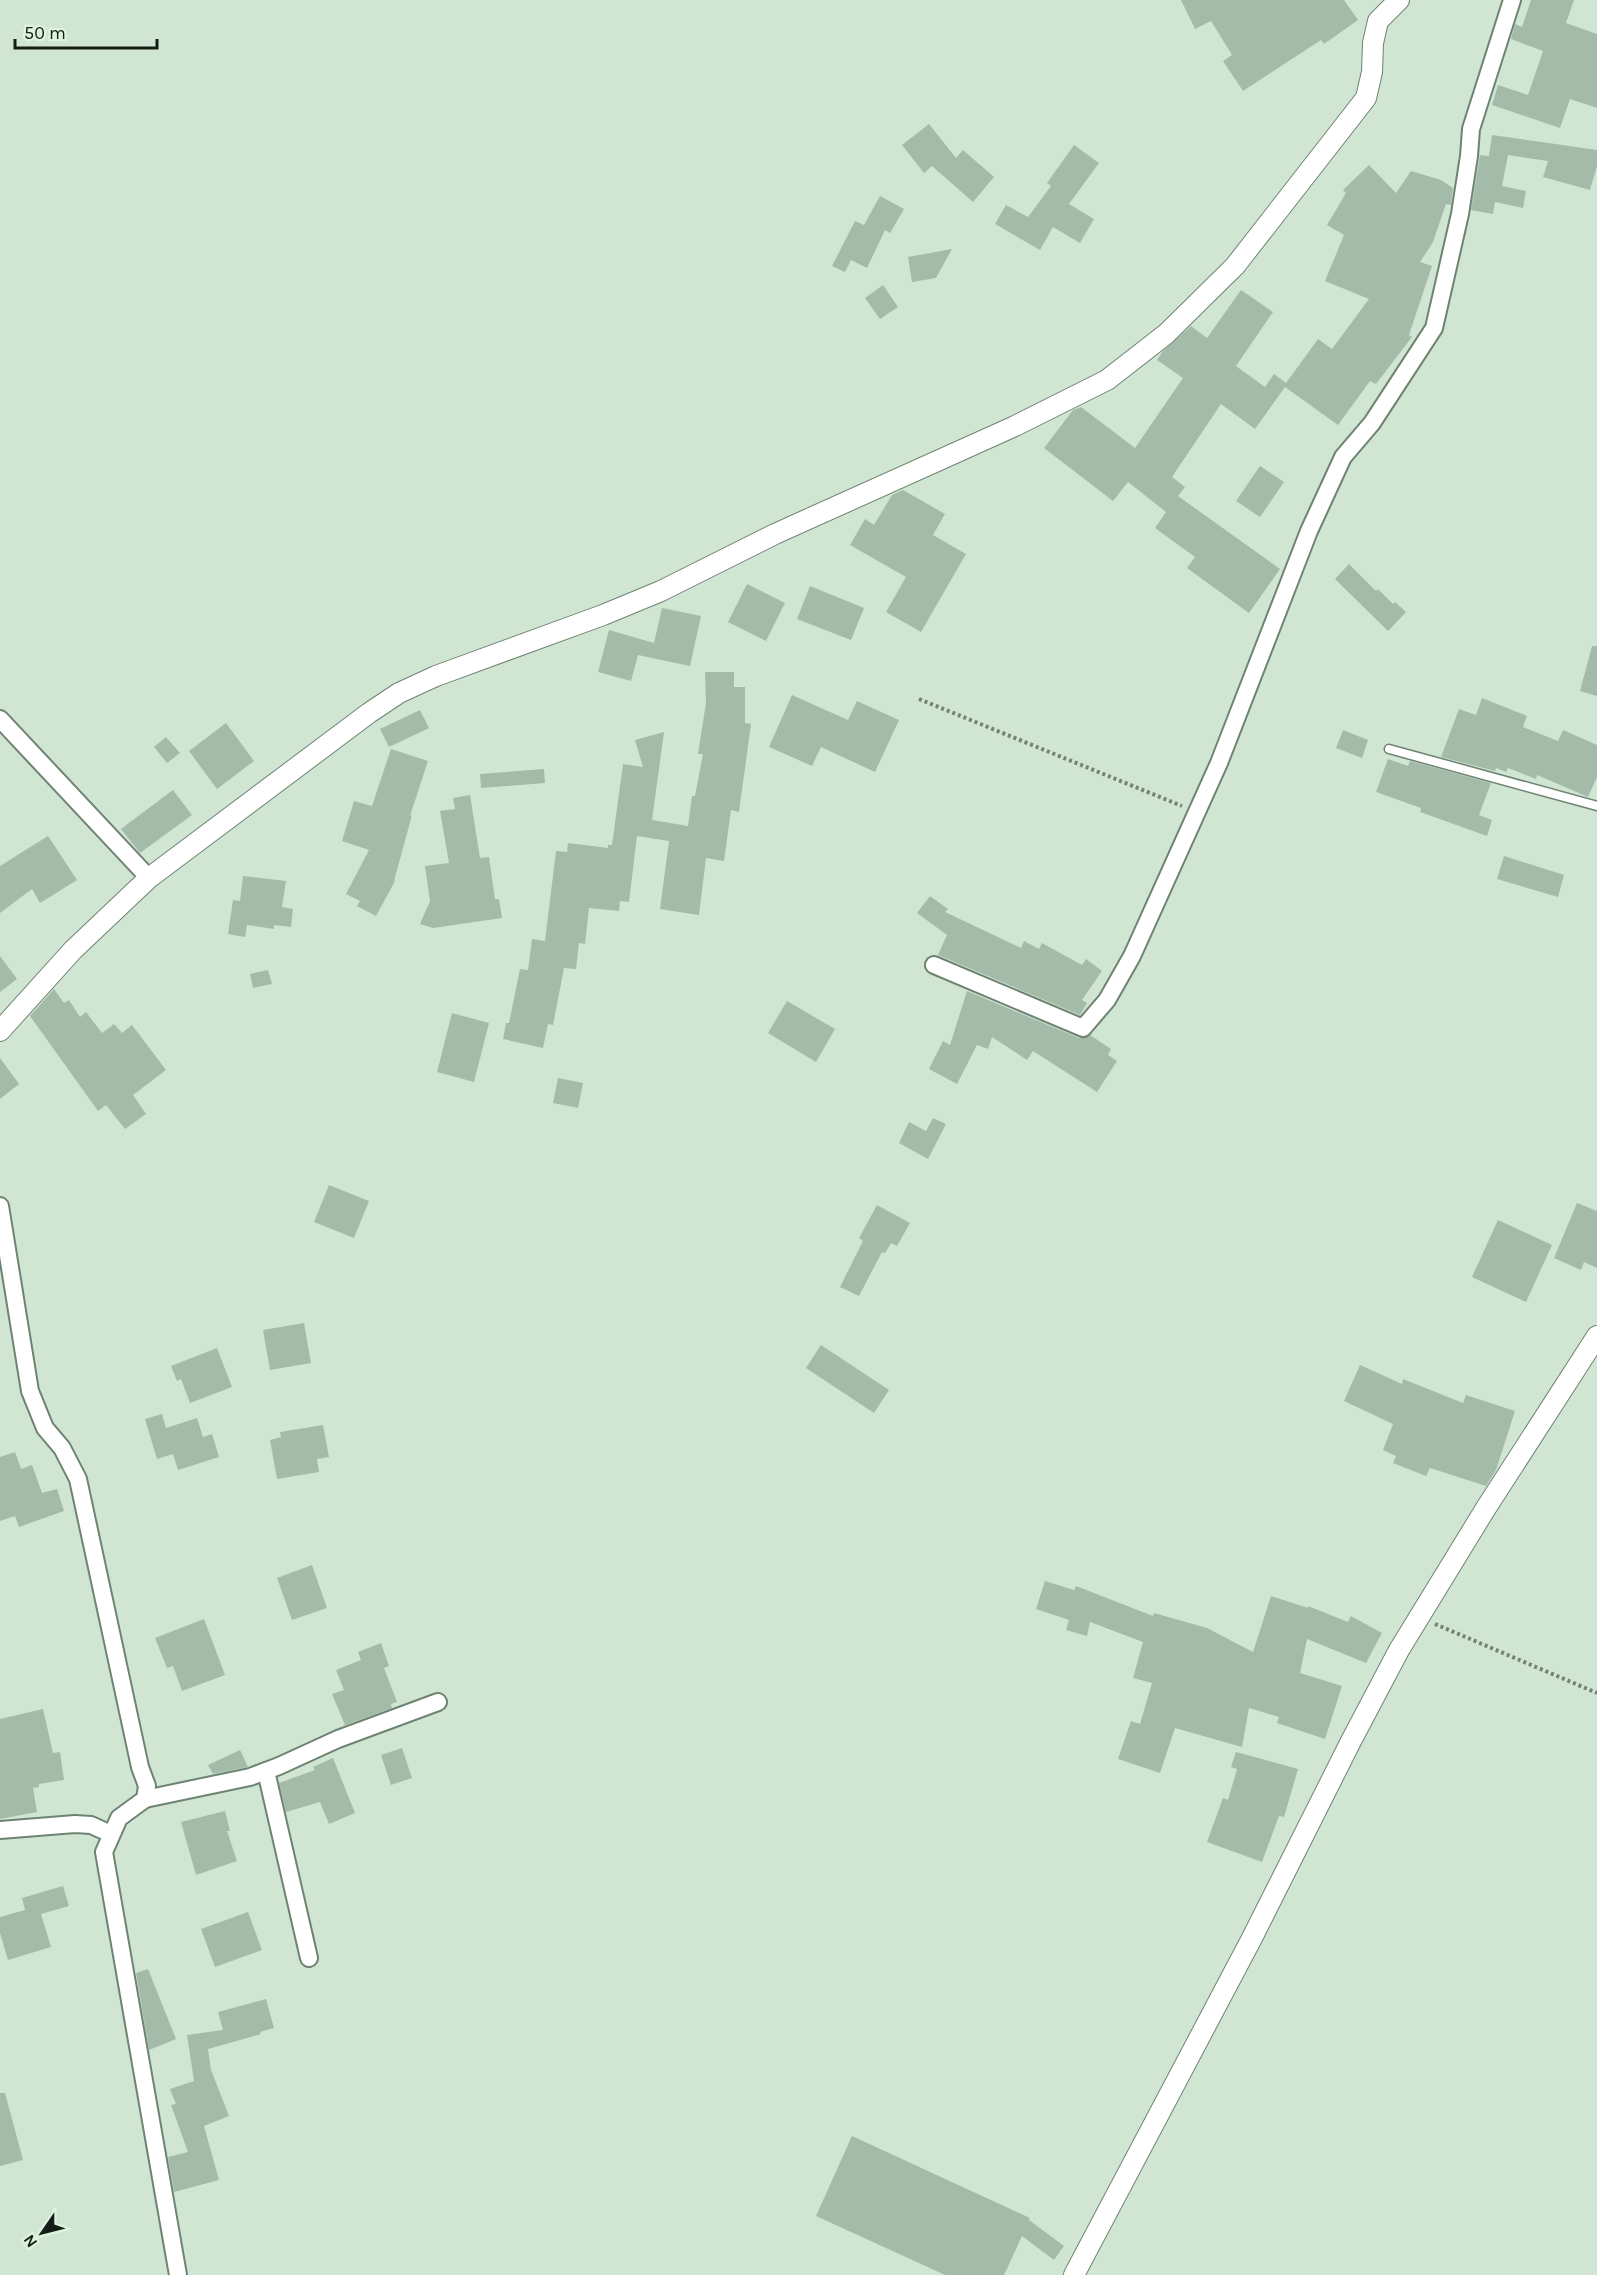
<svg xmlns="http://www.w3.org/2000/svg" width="1597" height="2275" font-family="Karla,sans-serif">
<rect width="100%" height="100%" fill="#d0e6d3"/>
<g fill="#a5bba9">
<polygon points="1181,0 1344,0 1358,20 1324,44 1321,40 1243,91 1223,61 1232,55 1211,21 1195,29"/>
<polygon points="1531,0 1574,0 1566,23 1597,34 1597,108 1570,99 1560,128 1492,105 1498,85 1528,95 1543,51 1511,39 1515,24 1522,27"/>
<polygon points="929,124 956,158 963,150 994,177 973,202 932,166 924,173 902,145"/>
<polygon points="1492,135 1597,150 1597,166 1590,190 1543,177 1548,161 1508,155 1502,186 1526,191 1523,208 1495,202 1493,214 1471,210 1480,155 1489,156"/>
<polygon points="1074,145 1099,163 1069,204 1094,219 1080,243 1053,227 1040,250 995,224 1006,205 1028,217 1051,186 1047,183"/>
<polygon points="1369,165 1396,193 1411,171 1441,180 1453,188 1451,205 1446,204 1433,242 1420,262 1432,266 1409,335 1412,337 1376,384 1370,381 1338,425 1285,387 1255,429 1221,404 1172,477 1185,487 1178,496 1280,569 1249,613 1187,568 1195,557 1155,528 1166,512 1128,482 1113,501 1044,448 1073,410 1081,407 1135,448 1183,378 1157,360 1163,351 1191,326 1207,338 1241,290 1273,312 1236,366 1265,387 1274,374 1286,383 1318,339 1332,349 1369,299 1325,281 1344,235 1327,225 1346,193 1343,190"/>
<polygon points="880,196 904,209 890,233 885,230 867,268 851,260 845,272 832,266 855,221 864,225"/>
<polygon points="952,249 936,278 912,282 908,257"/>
<polygon points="883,285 898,307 880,319 865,298"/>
<polygon points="1260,466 1284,482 1260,517 1236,501"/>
<polygon points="903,490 945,514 933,535 966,554 921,632 886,612 906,577 850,545 865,519 874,525 892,495"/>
<polygon points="1349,564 1376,591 1378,589 1393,604 1395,602 1406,612 1388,631 1335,579"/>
<polygon points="747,584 785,603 766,641 728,622"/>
<polygon points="810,586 864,608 851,640 797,619"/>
<polygon points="662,608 701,616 690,666 638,655 631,681 598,672 609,630 654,643"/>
<polygon points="1592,646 1597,646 1597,696 1580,691"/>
<polygon points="705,672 734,672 734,687 745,687 745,723 751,724 739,812 731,810 724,861 706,858 699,915 660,909 669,841 637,836 629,902 620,901 619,911 589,908 585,944 579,943 576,969 564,968 553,1025 548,1024 543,1048 503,1039 506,1023 509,1023 520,969 528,970 532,939 545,941 556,851 567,852 568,843 608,848 608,845 612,845 623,764 643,767 635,740 664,732 652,820 688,826 692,796 695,796 703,754 698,754 706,703"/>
<polygon points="792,695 848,720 857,701 899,720 875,772 821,747 812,766 769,747"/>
<polygon points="1482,698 1527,716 1523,727 1558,741 1563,730 1597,745 1597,777 1588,797 1537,775 1536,779 1508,768 1506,772 1496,768 1495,771 1441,757 1459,709 1476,715"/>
<polygon points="420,710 429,728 389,747 380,729"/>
<polygon points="226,723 254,761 217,789 189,751"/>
<polygon points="1343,730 1368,740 1362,758 1336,748"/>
<polygon points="166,737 180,753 167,763 154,747"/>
<polygon points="391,749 428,761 410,816 412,815 394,881 395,881 376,916 357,906 360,901 346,894 369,850 342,841 354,801 372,806"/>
<polygon points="1388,759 1408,766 1410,761 1491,783 1479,815 1492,820 1487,836 1420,812 1421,808 1376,792"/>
<polygon points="544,769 545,783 481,788 480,774"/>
<polygon points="173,790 192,815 140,853 121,829"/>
<polygon points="470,795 480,858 489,857 495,899 499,899 502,918 433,928 420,924 430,901 425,866 449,863 440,811 455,809 453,798"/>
<polygon points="48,836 77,880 40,903 32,889 0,913 0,866"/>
<polygon points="1504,856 1564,875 1558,897 1497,879"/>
<polygon points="243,876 286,881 282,907 293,909 291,927 274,925 274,929 247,925 245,937 228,934 233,900 240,901"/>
<polygon points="930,896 948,909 945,912 1021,948 1024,941 1039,949 1042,943 1082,965 1086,959 1102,971 1082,1000 1087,1003 1080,1015 938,955 947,935 917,913"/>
<polygon points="0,956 17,979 0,992"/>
<polygon points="268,970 272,984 253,988 250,974"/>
<polygon points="54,989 64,1003 69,1000 80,1017 86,1012 102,1033 114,1024 122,1033 132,1025 166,1070 133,1095 146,1114 125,1129 106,1105 98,1111 30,1016"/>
<polygon points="967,991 1079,1038 1085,1038 1090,1035 1111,1049 1108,1055 1117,1061 1097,1092 1033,1051 1027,1060 992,1037 988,1049 977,1045 957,1084 929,1069 943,1041 950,1045"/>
<polygon points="787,1001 835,1029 816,1062 768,1033"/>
<polygon points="452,1013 489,1023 474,1082 437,1072"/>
<polygon points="0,1058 19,1084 0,1099"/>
<polygon points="558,1078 583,1083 578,1108 553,1103"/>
<polygon points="933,1118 946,1124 928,1159 899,1143 909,1122 926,1131"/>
<polygon points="329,1185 369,1201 354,1238 314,1222"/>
<polygon points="1577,1203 1597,1211 1597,1268 1584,1262 1581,1270 1554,1258"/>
<polygon points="877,1205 910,1223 897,1246 891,1243 885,1253 882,1252 859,1296 840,1287 863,1241 859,1238"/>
<polygon points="1498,1220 1552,1245 1526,1302 1472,1277"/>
<polygon points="304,1323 311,1363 270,1370 263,1330"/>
<polygon points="821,1345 889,1390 874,1413 806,1368"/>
<polygon points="217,1348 232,1387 190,1403 181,1379 177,1381 171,1366"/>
<polygon points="1360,1365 1402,1384 1403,1379 1463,1403 1466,1395 1515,1411 1496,1470 1486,1486 1430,1468 1426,1476 1393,1463 1396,1456 1383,1450 1393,1424 1344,1401"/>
<polygon points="162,1414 166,1428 197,1418 203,1437 212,1434 219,1457 178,1470 173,1454 157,1459 145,1419"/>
<polygon points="323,1425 329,1457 317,1459 319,1472 277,1479 270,1440 281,1437 280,1432"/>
<polygon points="15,1452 21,1469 32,1465 42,1493 57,1489 64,1511 19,1527 15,1516 0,1521 0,1457"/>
<polygon points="312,1565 327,1608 292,1620 277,1578"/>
<polygon points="1045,1581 1074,1590 1076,1586 1153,1616 1154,1613 1207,1628 1253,1652 1271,1596 1308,1608 1308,1606 1348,1622 1351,1616 1382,1633 1366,1663 1307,1639 1300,1673 1342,1686 1325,1739 1277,1723 1279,1717 1249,1708 1242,1747 1175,1728 1160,1773 1118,1759 1131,1721 1140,1724 1152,1683 1133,1678 1143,1642 1090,1622 1087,1636 1066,1630 1069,1620 1036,1609"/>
<polygon points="204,1619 225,1675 182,1691 173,1666 167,1668 155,1638"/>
<polygon points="381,1643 389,1666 384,1668 397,1702 391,1704 392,1708 345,1725 332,1694 344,1690 336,1670 361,1660 358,1652"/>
<polygon points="43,1709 53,1753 60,1752 64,1780 39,1784 39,1787 33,1788 37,1812 0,1819 0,1719"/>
<polygon points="402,1748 412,1778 391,1785 381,1755"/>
<polygon points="240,1750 248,1767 213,1774 208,1765"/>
<polygon points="1236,1752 1298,1769 1284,1817 1279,1816 1262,1862 1207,1842 1223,1798 1228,1800 1237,1769 1231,1767"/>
<polygon points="333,1758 355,1813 329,1824 320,1802 286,1812 279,1783 315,1770 313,1767"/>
<polygon points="225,1811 230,1831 227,1831 237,1861 196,1875 181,1822"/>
<polygon points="63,1886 69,1906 41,1914 51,1947 8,1960 0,1933 0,1917 25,1910 22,1898"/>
<polygon points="248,1912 262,1950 215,1967 201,1929"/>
<polygon points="148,1969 176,2039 149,2050 136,1973"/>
<polygon points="266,1999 274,2028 260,2032 261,2034 208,2049 211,2070 229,2116 204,2126 219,2180 174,2192 168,2157 188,2152 171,2105 176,2104 170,2089 194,2081 187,2035 223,2030 218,2012"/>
<polygon points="0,2093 5,2093 23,2160 0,2166"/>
<polygon points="852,2136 1030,2218 1029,2220 1064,2246 1054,2260 1022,2236 1004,2275 945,2275 816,2216"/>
</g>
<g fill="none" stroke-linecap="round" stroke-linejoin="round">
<defs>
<polyline id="service" points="1389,749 1597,806"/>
<g id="minor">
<polyline points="0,719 149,878"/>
<polyline points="934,965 1083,1028 1107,1000 1132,956 1219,763 1309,531 1343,457 1372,423 1434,328 1460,214 1469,156 1471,129 1512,0"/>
<polyline points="0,1206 30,1391 45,1428 62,1448 78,1479 140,1767 147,1786 145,1799 119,1818 104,1852 178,2275"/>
<polyline points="266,1771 309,1958"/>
<polyline points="145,1799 250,1777 279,1766 338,1739 438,1702"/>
<polyline points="0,1830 75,1824 91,1825 111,1834"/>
</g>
<g id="tertiary">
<polyline points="0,1031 73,950 149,878 369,713 399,693 436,676 603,615 661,591 775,534 1015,426 1107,380 1166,334 1235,266 1366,98 1372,72 1373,43 1378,21 1399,0"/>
<polyline points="1074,2275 1252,1938 1351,1741 1399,1650 1486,1508 1597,1336"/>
</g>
</defs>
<use href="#service" stroke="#6e8371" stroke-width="11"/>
<use href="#minor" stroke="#6e8371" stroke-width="20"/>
<use href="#tertiary" stroke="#6e8371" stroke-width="22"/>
<g stroke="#738276" stroke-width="4" stroke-dasharray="3 3" stroke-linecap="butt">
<polyline points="919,699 1182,806"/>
<polyline points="1435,1624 1597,1693"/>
</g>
<use href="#service" stroke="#fff" stroke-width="8"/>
<use href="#minor" stroke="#fff" stroke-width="16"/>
<use href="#tertiary" stroke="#fff" stroke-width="20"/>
</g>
<g transform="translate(42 2233) rotate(235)" stroke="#ddf4e0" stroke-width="4.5" paint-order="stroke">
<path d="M0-4.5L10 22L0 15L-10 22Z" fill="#151d17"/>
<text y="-9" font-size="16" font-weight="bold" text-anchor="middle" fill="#151d17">N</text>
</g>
<path d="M15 39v9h142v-9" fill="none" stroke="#151d17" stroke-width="3"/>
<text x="24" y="39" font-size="18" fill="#151d17" stroke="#ddf4e0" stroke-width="4.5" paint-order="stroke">50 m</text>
</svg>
